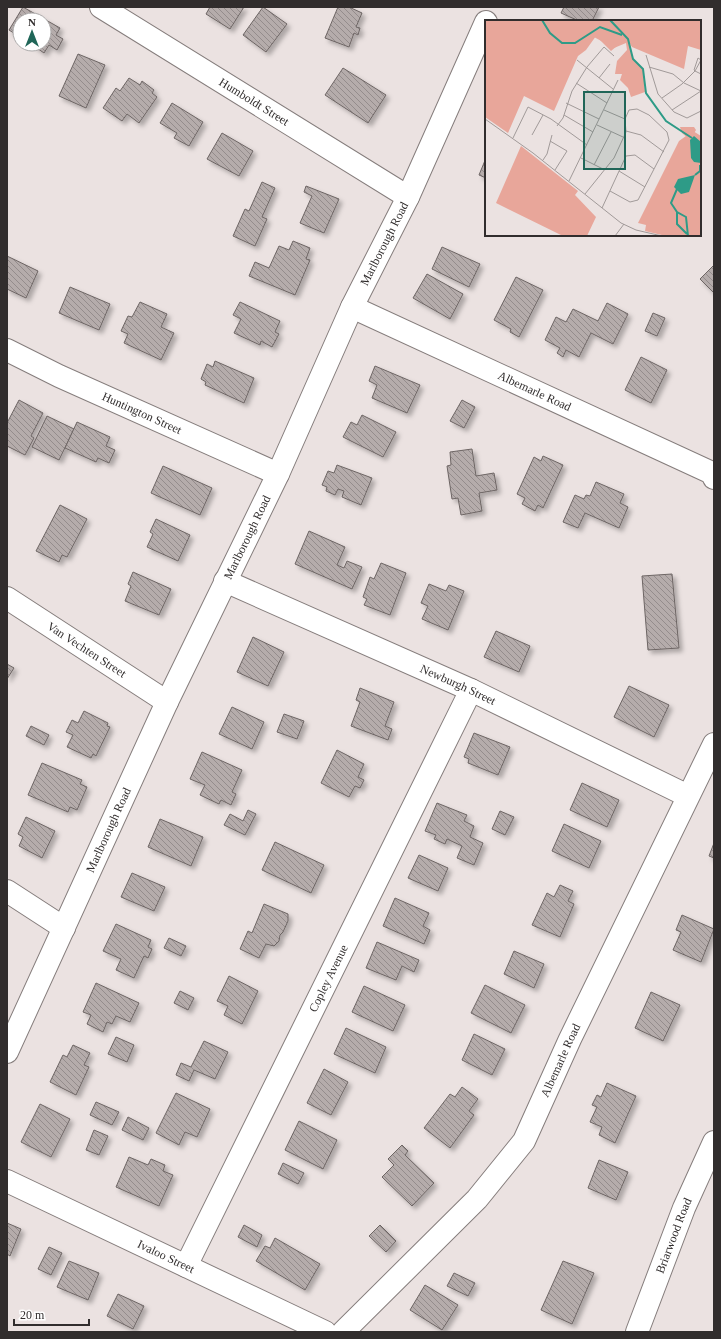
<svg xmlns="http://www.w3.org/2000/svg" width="721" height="1339" font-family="Georgia,serif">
<defs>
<pattern id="building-back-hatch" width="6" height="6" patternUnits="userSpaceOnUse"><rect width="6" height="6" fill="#b5acab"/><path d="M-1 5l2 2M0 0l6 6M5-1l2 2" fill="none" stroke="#948c8c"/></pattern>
<filter id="shadow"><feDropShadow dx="3.5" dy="3.5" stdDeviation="2" flood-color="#0004"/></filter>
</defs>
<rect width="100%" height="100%" fill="#ebe2e1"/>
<g fill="url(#building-back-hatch)" stroke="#6d6564" filter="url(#shadow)">
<polygon points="23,7 60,28 56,35 63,39 57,50 49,45 44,53 31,44 44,44 44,20 20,20 20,37 9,30"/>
<polygon points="210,7 244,7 230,29 206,14"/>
<polygon points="263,7 287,24 266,52 243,35"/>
<polygon points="338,7 349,7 362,13 356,27 360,28 358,35 354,33 349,47 325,38"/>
<polygon points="564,7 599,7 592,21 579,21 561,13"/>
<polygon points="78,54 105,65 86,108 59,96"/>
<polygon points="343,68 386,95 368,123 325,95"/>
<polygon points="129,78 140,85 142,81 154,90 152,93 157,97 139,123 127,114 122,121 103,108 116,88 120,91"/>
<polygon points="172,103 203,122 189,146 174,138 177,133 160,123"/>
<polygon points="222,133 253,151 239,176 207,159"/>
<polygon points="486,158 486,178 479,175"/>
<polygon points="262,182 275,188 262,217 267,219 255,246 233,236 245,209 249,211"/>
<polygon points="306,186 339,199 324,233 300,223 312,196 304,192"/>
<polygon points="293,241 310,248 306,259 310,260 295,295 249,276 255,262 269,268 279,246 289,250"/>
<polygon points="442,247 480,264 469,287 432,269"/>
<polygon points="7,256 38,271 26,298 7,289"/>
<polygon points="714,265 714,293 700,279"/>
<polygon points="427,274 463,294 450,319 413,298"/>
<polygon points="516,277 543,290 519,337 510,332 511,329 494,320"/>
<polygon points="70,287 110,304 99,330 59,313"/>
<polygon points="140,302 167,314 161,327 174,333 161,360 124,343 128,334 121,331 128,316 132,317"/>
<polygon points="240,302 280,321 275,332 279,334 272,347 261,341 260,345 234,333 241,319 233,315"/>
<polygon points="607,303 628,314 613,344 591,333 579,357 566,350 563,357 557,353 560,348 545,340 556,317 566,322 573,309 598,321"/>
<polygon points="653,313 665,318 657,336 645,331"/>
<polygon points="641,357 667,370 651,403 625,390"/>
<polygon points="215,361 254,378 244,403 205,385 206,382 201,379 207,364 213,367"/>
<polygon points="375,366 420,385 407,413 372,398 377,385 369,381"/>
<polygon points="19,400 43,413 31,436 34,438 25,455 7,446 7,423"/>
<polygon points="462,400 475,407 464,428 450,421"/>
<polygon points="362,415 396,432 383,457 343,437 351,422 357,425"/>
<polygon points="47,416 74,429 59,460 32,447"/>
<polygon points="77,422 110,437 106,446 115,450 109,463 98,458 96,462 65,448"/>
<polygon points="472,449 476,476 494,473 497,490 479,493 482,511 461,515 458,498 452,499 447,466 451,465 450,452"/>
<polygon points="543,456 563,465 543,508 538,505 535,511 522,504 525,498 517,494 534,457 541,461"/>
<polygon points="337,465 372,478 361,505 342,497 344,491 338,489 335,495 326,491 327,487 322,485 328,471 334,473"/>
<polygon points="163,466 212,488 200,515 151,493"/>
<polygon points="596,482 624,494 620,503 628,507 619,528 585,513 578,528 563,522 575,495 584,499 586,495 590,496"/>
<polygon points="60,505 87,519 67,557 62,555 59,562 36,551"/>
<polygon points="156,519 190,535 178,561 147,547 153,534 150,532"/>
<polygon points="309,531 345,547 337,565 344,568 347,561 362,567 352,589 295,564"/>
<polygon points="381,563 406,573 390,615 364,605 367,599 363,597 370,577 374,579"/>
<polygon points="133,572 171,589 159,615 125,601 131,586 128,584"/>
<polygon points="672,574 679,648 648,650 642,576"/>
<polygon points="429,584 446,591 449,585 464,591 448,630 422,619 428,606 421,603"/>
<polygon points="496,631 530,646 519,672 484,657"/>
<polygon points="253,637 284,652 268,686 237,672"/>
<polygon points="7,664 14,668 7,679"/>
<polygon points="629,686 669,705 654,737 614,717"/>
<polygon points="360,688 394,702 385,726 392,729 388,740 351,726 360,702 356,700"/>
<polygon points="232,707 264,722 252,749 219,734"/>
<polygon points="84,711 108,723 107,726 110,727 96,756 93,754 91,758 67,747 73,735 66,732 72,720 78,723"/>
<polygon points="284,714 304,721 297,739 277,732"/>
<polygon points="31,726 49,735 44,745 26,736"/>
<polygon points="474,733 510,747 498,775 468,763 469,759 464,757"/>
<polygon points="337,750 364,764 358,777 364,780 360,788 355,786 349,797 321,783"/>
<polygon points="202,752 242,770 232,792 236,794 231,805 221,800 219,804 200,795 205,785 190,779"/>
<polygon points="42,763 82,780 80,784 87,787 77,810 70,807 68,812 28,795"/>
<polygon points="582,783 619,800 607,827 570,810"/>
<polygon points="437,803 467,815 464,821 474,826 470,837 483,843 474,865 457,858 462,846 447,839 445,844 434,839 436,835 425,831"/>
<polygon points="248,810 256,814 245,835 224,825 230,814 243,821"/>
<polygon points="500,811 514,817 505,835 492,829"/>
<polygon points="26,817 55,831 42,858 19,846 23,837 18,834"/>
<polygon points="160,819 203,837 191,866 148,847"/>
<polygon points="564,824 601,841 589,868 552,851"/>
<polygon points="275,842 324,865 311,893 262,870"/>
<polygon points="714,843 714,858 709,856"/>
<polygon points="419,855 448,868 438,891 408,878"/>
<polygon points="132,873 165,887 154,911 121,897"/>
<polygon points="560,885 573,891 568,901 574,904 560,937 532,925 547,893 554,897"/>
<polygon points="395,898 429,913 423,926 430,930 424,944 383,926"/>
<polygon points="264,904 288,914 288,921 283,932 280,935 279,941 274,946 266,944 259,958 240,949 248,931 252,933"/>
<polygon points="682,915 714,929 701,962 673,950 681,932 676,930"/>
<polygon points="116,924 151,940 148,947 152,949 148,958 144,956 134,978 116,970 121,959 103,951"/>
<polygon points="169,938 186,946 181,956 164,948"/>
<polygon points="377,942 419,960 414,972 402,966 396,980 366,968"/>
<polygon points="514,951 544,964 534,988 504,974"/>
<polygon points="229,976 258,991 242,1024 224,1015 228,1006 217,1001"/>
<polygon points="96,983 139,1003 130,1022 116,1016 112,1024 107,1022 103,1032 87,1024 91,1015 83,1012"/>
<polygon points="485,985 525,1005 511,1033 471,1013"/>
<polygon points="364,986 405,1005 393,1031 352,1012"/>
<polygon points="180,991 194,998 188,1010 174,1003"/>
<polygon points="651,992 680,1005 663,1041 635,1028"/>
<polygon points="346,1028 386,1047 375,1073 334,1054"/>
<polygon points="474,1034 505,1049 492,1075 462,1060"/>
<polygon points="116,1037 134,1045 127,1062 108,1054"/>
<polygon points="204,1041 228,1052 215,1079 194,1070 189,1081 176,1075 181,1063 191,1067"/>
<polygon points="73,1045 90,1053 84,1065 89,1067 76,1095 50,1082 63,1055 67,1057"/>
<polygon points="324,1069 348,1082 331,1115 307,1103"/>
<polygon points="607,1083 636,1096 615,1143 599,1135 602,1127 590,1122 597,1107 592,1105 597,1095 601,1097"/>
<polygon points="462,1087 478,1099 469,1111 474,1115 450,1148 424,1128 450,1094 455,1097"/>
<polygon points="176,1093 210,1109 197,1137 185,1132 179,1145 156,1133"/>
<polygon points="96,1102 119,1112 112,1125 90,1115"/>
<polygon points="40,1104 70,1119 51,1157 21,1142"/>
<polygon points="128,1117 149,1128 143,1140 122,1130"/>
<polygon points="299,1121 337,1140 323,1169 285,1150"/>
<polygon points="94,1130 108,1136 99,1155 86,1150"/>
<polygon points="402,1145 408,1151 405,1155 434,1183 412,1206 382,1177 394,1165 388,1159"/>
<polygon points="129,1157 148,1165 151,1159 165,1165 163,1171 173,1175 159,1206 116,1187"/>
<polygon points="599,1160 628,1172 616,1200 588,1188"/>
<polygon points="283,1163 304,1173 298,1184 278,1174"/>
<polygon points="7,1223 21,1229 10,1256 7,1254"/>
<polygon points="244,1225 262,1235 257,1247 238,1237"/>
<polygon points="380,1225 396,1241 386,1252 369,1236"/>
<polygon points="275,1238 320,1264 305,1290 256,1261 265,1246 270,1248"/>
<polygon points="49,1247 62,1253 51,1275 38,1269"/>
<polygon points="69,1261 99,1273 88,1300 57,1287"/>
<polygon points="563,1261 594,1273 572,1324 541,1310"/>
<polygon points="454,1273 475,1283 468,1296 447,1286"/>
<polygon points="425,1285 458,1305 442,1330 410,1310"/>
<polygon points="118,1294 144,1306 133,1329 107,1316"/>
</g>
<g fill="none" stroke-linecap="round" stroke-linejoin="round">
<defs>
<g id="minor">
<path id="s1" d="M 101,7 L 408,197"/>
<path id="s2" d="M 352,307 L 712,473 L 714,478"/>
<path id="s3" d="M 7,350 L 59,376 L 278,474"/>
<path id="s4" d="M 225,581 L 471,690 L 688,796"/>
<path id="s5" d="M 7,598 L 167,702"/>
<polyline points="7,891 64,928"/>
<path id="s6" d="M 7,1052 L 167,702 L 278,474 L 352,307 L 408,197 L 486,22"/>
<path id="s7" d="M 7,1181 L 325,1332"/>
<path id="s8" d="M 186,1266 L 471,690"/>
<path id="s9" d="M 343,1332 L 477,1199 L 524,1141 L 570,1039 L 714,744"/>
<path id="s10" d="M 637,1332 L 684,1208 L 714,1142"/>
</g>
</defs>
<use href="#minor" stroke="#857d7c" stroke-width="24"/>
<use href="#minor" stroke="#fff" stroke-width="22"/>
</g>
<g text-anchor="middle" stroke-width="3" stroke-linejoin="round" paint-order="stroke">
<g font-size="12" fill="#312d2d" stroke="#fff">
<text dy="4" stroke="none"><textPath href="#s1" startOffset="180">Humboldt Street</textPath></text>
<text dy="4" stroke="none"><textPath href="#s6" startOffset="892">Marlborough Road</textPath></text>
<text dy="4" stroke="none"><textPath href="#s2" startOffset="201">Albemarle Road</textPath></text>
<text dy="4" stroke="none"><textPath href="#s3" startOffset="149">Huntington Street</textPath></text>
<text dy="4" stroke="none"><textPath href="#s6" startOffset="568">Marlborough Road</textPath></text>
<text dy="4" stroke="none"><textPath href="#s5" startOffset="95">Van Vechten Street</textPath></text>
<text dy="4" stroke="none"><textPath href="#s4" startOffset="255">Newburgh Street</textPath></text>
<text dy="4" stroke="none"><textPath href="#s6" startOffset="244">Marlborough Road</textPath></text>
<text dy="4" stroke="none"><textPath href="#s8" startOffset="321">Copley Avenue</textPath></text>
<text dy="4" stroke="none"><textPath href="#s9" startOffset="352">Albemarle Road</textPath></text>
<text dy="4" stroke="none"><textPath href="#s10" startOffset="103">Briarwood Road</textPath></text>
<text dy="4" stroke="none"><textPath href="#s7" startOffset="176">Ivaloo Street</textPath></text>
</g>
</g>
<g transform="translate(485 20)">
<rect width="216" height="216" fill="#ebe2e1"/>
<path d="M 111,0 L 128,0 L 145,23 L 148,39 L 158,49 L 160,72 L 146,77 L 143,68 L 135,60 L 137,54 L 130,54 L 132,41 L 142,30 L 141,23 L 129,28 L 109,17 ZM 195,107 L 209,107 L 211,110 L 205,120 L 197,113 Z" fill="#e8a69a"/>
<path d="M 0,0 L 216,0 L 216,30 L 203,26 L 199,49 L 147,27 L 144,22 L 139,20 L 126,31 L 111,16 L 101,30 L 93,36 L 69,91 L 39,76 L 23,113 L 0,97 ZM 208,111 L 216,116 L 216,216 L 181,216 L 160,211 L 161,205 L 153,203 L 194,121 ZM 36,126 L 93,171 L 90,175 L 111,197 L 102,216 L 78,216 L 11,183 Z" fill="#e8a69a"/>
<path d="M 209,116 L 216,122 L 216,143 L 209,142 L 206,138 L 205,120 ZM 210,155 L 204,172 L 196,174 L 189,167 L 193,159 Z" fill="#2e9b87"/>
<path fill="none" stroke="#2e9b87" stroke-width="2" d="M 57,0 L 65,13 L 77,23 L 90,23 L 115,7 L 137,15M 125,0 L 143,19 L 148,39 L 158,49 L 161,73 L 181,101 L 207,118M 210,155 L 215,151 L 215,145M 192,169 L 186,183 L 192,192 L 201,197 L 203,216M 192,192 L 192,204 L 202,214"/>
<path fill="none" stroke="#a19a99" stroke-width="1" d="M 161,35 L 173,74 L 189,92 L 202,98 L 216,91M 92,40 L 128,69M 164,47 L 188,54 L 199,63 L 216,71M 114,58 L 125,44M 91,63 L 122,83M 177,78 L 197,64 L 210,51 L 216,40 L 213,38 L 209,50 L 210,51 L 216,54M 81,83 L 114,99M 187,90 L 216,71M 79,95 L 108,112M 0,99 L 48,133 L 136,203 L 151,210 L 177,216M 112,105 L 138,117M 72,106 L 78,98 L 87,71 L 102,47 L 119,27 L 129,36M 141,111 L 156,115 L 179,132M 47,115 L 58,95M 28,118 L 43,87 L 66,99 L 102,125M 65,121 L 82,131 L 70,150M 96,138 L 118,149M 58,140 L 62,134 L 67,115M 109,145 L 126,112M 134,151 L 160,167M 84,161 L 133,60M 125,171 L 145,182 L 153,180 L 184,120 L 182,112 L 164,95 L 152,89 L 144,90 L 140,99M 100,174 L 129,138 L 141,112 L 140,99 L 119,90M 117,188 L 141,136 L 150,135 L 169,149M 130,216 L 139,204"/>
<path fill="#206658" fill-opacity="0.15" stroke="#206658" stroke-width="2" d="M 99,72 L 140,72 L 140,149 L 99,149 Z"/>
<rect width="216" height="216" fill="none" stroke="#312d2d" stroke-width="2"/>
</g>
<rect width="721" height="1339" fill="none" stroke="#312d2d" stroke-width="16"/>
<g transform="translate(32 32)"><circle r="19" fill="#ffffff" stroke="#adabab"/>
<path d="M0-3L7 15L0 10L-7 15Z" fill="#206658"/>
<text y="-6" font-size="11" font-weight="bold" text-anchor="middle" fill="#312d2d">N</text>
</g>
<path d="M14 1319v6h75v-6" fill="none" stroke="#312d2d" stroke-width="2"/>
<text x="20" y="1319" font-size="12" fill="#312d2d" stroke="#ffffff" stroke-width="3" paint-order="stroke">20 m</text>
</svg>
